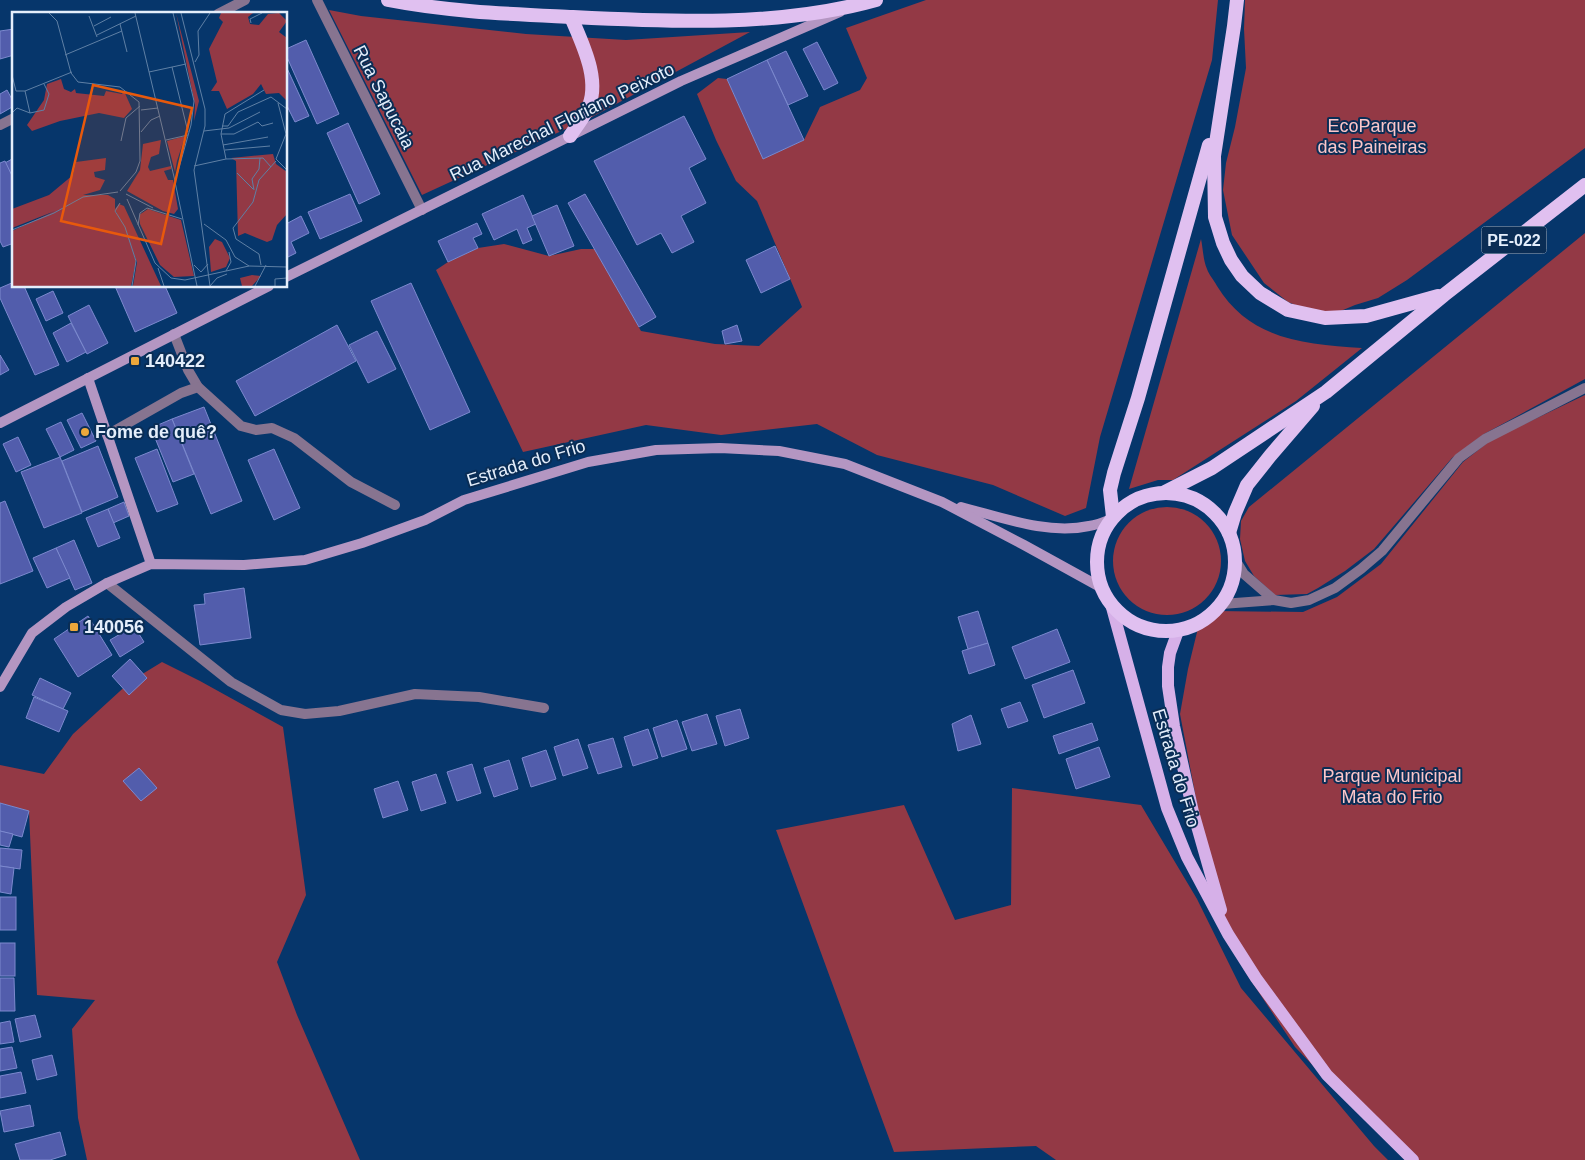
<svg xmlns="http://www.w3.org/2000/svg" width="1585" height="1160" font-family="Arial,sans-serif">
<rect width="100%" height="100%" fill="#06366b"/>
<g fill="#933945">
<polygon points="926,0 1218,0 1212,60 1100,437 1086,508 1065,516 993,485 877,455 817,424 721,435 646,425 523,452 436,270 448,262 478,248 504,244 549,256 581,249 595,249 641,331 715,344 759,346 802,307 757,201 736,181 716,140 697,94 718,78 727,79 763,159 804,140 820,107 860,90 867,78 846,28"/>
<polygon points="1245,0 1585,0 1585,148 1407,280 1378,298 1355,305 1336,313 1315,313 1288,302 1264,283 1232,235 1223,190 1226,163 1235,127 1246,68 1244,29"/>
<polygon points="329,10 361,16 526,34 626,40 750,32 592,117 422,195"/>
<polygon points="1585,233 1585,379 1484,434 1452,458 1374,549 1345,571 1318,588 1307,594 1275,595 1254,576 1245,561 1240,539 1241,521 1249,507"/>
<path d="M 1201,239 C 1203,248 1203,260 1207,269 C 1209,275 1214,280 1217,286 C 1250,340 1304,344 1362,348 L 1296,401 L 1173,480 L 1158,480 L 1129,489 Z"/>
<polygon points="1585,395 1585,1160 1405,1160 1295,1047 1244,970 1228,934 1198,809 1180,714 1188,669 1199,624 1216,611 1303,612 1337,597 1381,564 1463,462 1491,440"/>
<circle cx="1167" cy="561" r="54"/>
<polygon points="162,662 200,681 283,727 306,895 277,962 297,1015 360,1160 87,1160 78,1118 72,1029 95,1000 37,995 29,811 0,803 0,765 44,774 73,734 131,681"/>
<polygon points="1012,788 1141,805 1197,899 1241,988 1374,1146 1388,1160 1056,1160 1036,1146 894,1152 776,830 904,805 955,920 1011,905"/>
</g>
<g fill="#525dac" stroke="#7c89ce">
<polygon points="14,29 14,55 0,59 0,31"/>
<polygon points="306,40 339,114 317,124 286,55 286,49"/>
<polygon points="817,42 838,83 824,90 803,49"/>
<polygon points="786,51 808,96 788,105 767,60"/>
<polygon points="767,60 804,140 763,159 727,79"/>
<polygon points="286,66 309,116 295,122 286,104"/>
<polygon points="7,90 14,103 14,106 0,114 0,94"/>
<polygon points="684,116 706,159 689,168 706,203 681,216 694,242 672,253 661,233 637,245 594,161"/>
<polygon points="348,123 380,194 359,204 327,133"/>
<polygon points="14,158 14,183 3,164"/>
<polygon points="5,161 14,180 14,243 3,247 0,241 0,163"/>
<polygon points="350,194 362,221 320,239 308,212"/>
<polygon points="585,194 656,317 639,327 568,203"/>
<polygon points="523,195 536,224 527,228 532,240 523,244 517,229 494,240 482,214"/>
<polygon points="557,205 574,246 549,256 532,216"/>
<polygon points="301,216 309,233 291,242 296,253 286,258 286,224"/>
<polygon points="477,223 482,234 473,238 478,248 448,262 438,241"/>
<polygon points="775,246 790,279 761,293 746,260"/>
<polygon points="14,282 14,286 24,286 59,365 35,375 0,298 0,288"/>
<polygon points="411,283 470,412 430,430 371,301"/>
<polygon points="115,286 165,286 177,313 135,332"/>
<polygon points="53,291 63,313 46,321 36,299"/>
<polygon points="89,305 108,343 87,354 68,316"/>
<polygon points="71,323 86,352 67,362 53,333"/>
<polygon points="337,325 356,361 255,416 236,381"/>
<polygon points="737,325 742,341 725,344 722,331"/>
<polygon points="377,331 396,369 368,383 349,345"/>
<polygon points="0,355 9,370 0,375"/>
<polygon points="204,407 242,501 211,514 172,419"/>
<polygon points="82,413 96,441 81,448 67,420"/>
<polygon points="172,419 194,474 173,482 151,428"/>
<polygon points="61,422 74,450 60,457 46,429"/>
<polygon points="18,437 31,465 16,472 3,444"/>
<polygon points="98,446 118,497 82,512 62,461"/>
<polygon points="157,449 178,504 157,512 135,458"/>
<polygon points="274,449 300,508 274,520 248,460"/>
<polygon points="60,457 82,513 44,528 21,472"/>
<polygon points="5,501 33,571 0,584 0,503"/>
<polygon points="124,502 129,516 113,523 108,509"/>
<polygon points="108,509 120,538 98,547 86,518"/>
<polygon points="74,540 92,583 75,590 56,548"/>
<polygon points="56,548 70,578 47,588 33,558"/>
<polygon points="244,588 251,638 200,645 194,605 205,604 204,594"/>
<polygon points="978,611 988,643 968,649 958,617"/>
<polygon points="88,616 112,655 78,677 54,639"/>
<polygon points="134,626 144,642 120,657 110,640"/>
<polygon points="1057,629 1070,662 1025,679 1012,647"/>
<polygon points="988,643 995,665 969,674 962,651"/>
<polygon points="130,659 147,678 129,695 112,676"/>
<polygon points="1073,670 1085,703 1044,718 1032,685"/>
<polygon points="40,678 71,693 63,709 32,695"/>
<polygon points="34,697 68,711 59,732 26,718"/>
<polygon points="1020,702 1028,721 1008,728 1001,709"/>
<polygon points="740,709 749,738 725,746 716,716"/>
<polygon points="707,714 717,744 692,751 682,722"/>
<polygon points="971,715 981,744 958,751 952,724"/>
<polygon points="677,720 687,749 662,757 653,728"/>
<polygon points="1092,723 1098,740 1059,754 1053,736"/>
<polygon points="648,729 658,758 633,766 624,737"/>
<polygon points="613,738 622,767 598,774 588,745"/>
<polygon points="578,739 588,768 563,776 554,747"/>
<polygon points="1099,747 1110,777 1076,789 1066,759"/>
<polygon points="546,750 556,779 531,787 522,758"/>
<polygon points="509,760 518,789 494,797 484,768"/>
<polygon points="472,764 481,793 457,801 447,772"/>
<polygon points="139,768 157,788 141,801 123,781"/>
<polygon points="436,774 446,803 421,811 412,782"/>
<polygon points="398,781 408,810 383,818 374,789"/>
<polygon points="0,803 29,811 22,837 0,831"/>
<polygon points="0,831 13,834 9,847 0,845"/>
<polygon points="0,848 22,850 20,869 0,866"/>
<polygon points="0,866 14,868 11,894 0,892"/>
<rect x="0" y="897" width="16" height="33"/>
<rect x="0" y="943" width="15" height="33"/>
<polygon points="0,978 14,978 15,1011 0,1011"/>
<polygon points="35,1015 41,1037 20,1042 15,1019"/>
<polygon points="10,1021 14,1042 0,1044 0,1023"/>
<polygon points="12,1047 17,1068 0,1071 0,1049"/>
<polygon points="52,1055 57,1075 37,1080 32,1060"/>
<polygon points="21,1072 26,1093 0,1098 0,1076"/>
<polygon points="30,1105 34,1126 4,1132 0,1111"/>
<polygon points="60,1132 66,1155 50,1160 20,1160 15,1144"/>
</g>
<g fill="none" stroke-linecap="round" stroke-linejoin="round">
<g stroke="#877490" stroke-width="10">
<polyline points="317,0 422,210"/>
<polyline points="218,14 245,0"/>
<polyline points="0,125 14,118"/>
<polyline points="174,334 188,370 198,387 241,426 256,430 272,428 294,438 351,482 395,505"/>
<polyline points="107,435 181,393 198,387"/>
<polyline points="1236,561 1244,574 1274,600 1291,603 1309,600 1335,588 1361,569 1382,551 1459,458 1485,439 1585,388"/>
<polyline points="107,583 231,682 281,710 305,714 339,711 415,694 479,697 544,708"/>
<polyline points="1222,604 1274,600"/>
</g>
<g stroke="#b496c2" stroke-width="10">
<polyline points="286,277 681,81 840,12"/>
<polyline points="88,378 151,564"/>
<polyline points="0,423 269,286"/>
<path d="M 961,507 C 1001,517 1047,535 1089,526 C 1096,525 1104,522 1111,519"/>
<polyline points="0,687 32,633 66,607 107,583 151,564 244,565 305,560 362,543 425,520 464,500 588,462 656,450 720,448 779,451 845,464 942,502 1024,545 1102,588"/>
</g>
<g stroke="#d6b0e8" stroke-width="12">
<polyline points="1111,604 1167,808 1187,857 1228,934 1256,978 1327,1075 1413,1160"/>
<polyline points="1178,631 1170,653 1168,667 1168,686 1174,726 1193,812 1221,910"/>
</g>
<g stroke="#e0c0f0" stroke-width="14">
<path d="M 388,0 C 449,12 511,14 573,17 C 672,22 780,27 876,0"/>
<polyline points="1237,0 1234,26 1214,156 1215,217 1223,243 1231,260 1242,276 1260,293 1288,310 1325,318 1366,316 1438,296"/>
<path d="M 570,136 C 576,127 582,119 587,110 C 602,82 582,43 571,17"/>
<polyline points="1165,492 1212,468 1326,392 1444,295 1585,185"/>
<circle cx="1166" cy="562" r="69"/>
<polyline points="1113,517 1110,490 1114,473 1138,398 1209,145"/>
<polyline points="1229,533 1235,513 1247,485 1270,456 1313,406"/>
</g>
</g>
<g fill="#eda83b" stroke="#0a2d55" stroke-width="2">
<rect x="130" y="356" width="10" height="10" rx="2.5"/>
<circle cx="85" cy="432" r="5"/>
<rect x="69" y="622" width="10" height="10" rx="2.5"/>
</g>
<g text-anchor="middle" stroke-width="4" stroke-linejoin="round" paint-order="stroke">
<rect fill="#0a2d55" stroke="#a3b4c9" stroke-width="1" x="1481.5" y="226.5" width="65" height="27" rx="4"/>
<g font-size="16" font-weight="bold" fill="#e4eefb">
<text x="1514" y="246">PE-022</text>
</g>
<g font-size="18" fill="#e4eefb" stroke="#0a2d55">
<text transform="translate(384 97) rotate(63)" y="6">Rua Sapucaia</text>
<text transform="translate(562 122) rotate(-26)" y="6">Rua Marechal Floriano Peixoto</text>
<text transform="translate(526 463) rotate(-17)" y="6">Estrada do Frio</text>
<text transform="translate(1176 768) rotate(73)" y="6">Estrada do Frio</text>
</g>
<g font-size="18" fill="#fcc6c9" stroke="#0a2d55">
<text x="1372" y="132">EcoParque<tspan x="1372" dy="21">das Paineiras</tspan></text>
<text x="1392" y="782">Parque Municipal<tspan x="1392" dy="21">Mata do Frio</tspan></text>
</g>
<g font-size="18" font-weight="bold" fill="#e4eefb" stroke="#0a2d55" text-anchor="start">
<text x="145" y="367">140422</text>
<text x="95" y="438">Fome de quê?</text>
<text x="84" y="633">140056</text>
</g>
</g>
<g transform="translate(12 12)">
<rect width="275" height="275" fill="#06366b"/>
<path d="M 164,1 L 187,89 L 182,109 L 183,93 ZM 209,1 L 241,1 L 236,5 L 238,12 L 247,13 L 256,2 L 267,1 L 275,9 L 267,20 L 275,26 L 275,89 L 267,81 L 254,82 L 249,72 L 241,82 L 215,97 L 207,79 L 199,79 L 205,70 L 197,37 L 211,10 L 207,6 ZM 49,67 L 52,77 L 59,80 L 63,77 L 64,81 L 92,84 L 94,79 L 110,82 L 112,79 L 120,97 L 112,106 L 87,101 L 48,109 L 20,119 L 15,113 L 32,88 L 35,72 ZM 173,124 L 165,149 L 163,160 L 155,129 ZM 149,128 L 147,142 L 139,145 L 136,155 L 138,159 L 159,154 L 159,157 L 152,159 L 156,168 L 161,168 L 166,197 L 162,202 L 151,199 L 115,179 L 128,158 L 131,132 ZM 261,142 L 264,152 L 275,160 L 275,202 L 265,213 L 260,228 L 255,230 L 233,221 L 226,224 L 224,149 L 219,146 ZM 94,146 L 93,158 L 82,160 L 83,165 L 93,168 L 88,178 L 71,183 L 96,183 L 103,187 L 103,199 L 112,213 L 124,249 L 119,274 L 0,274 L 0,219 L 43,199 L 0,216 L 0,197 L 37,183 L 61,163 L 64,150 ZM 107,192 L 112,194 L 149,274 L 121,274 L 125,250 L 103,197 ZM 136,197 L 169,208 L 182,264 L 162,265 L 148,253 L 128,212 L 127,203 ZM 203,227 L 210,230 L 218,246 L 214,255 L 199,260 L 197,235 ZM 240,263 L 249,264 L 240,274 L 230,274 L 228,266 Z" fill="#933945"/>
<path fill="none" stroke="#5f80a5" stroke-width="1" d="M 37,1 L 45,9 L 59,61 L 66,70 L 108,75 L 127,90 L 128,149 L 124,160 L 108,179M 123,1 L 163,169M 161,1 L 182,89 L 179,113 L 163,170 L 185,274M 169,1 L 193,97 L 193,114 L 182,158 L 198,274M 77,4 L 85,25M 239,11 L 238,7 L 250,1M 108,12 L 115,40M 82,14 L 99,5M 85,23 L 124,4M 53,43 L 110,19M 183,50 L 187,43 L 186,19 L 198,1M 160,55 L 176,120M 137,60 L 174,52M 0,63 L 4,79M 4,79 L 13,79 L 60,60M 13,79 L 18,101M 266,91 L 274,122 L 264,147 L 275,158M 129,98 L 146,96M 0,101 L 5,96 L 18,101 L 32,98 L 37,82 L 32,72M 210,114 L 216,114 L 226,100 L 259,85 L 275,97M 192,119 L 217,116 L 248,100M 129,120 L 139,108 L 148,104M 209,122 L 222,122 L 246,110 L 250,114 L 261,111M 154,128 L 176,123M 109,129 L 114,106 L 128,94M 211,133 L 256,125M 213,138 L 258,134M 214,147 L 251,146 L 259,155M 182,154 L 214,147 L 209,122 L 213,102 L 252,78M 225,161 L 241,177M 242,178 L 240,167 L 247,157 L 248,146M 114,182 L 141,196M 115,187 L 143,251 L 159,266 L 173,268 L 237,254 L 275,255M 108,191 L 103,199 L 113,215 L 124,249 L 120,274M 192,212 L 214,228 L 223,245 L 237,254M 126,213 L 128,201 L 135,196 L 170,207M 0,218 L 42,201 L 71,185 L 106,180M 182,253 L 189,260 L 196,252M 249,253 L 247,242 L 224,227 L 221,216 L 241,190 L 247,168 L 264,149M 146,256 L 152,274M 214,259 L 219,250 L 217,240M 198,274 L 205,266 L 215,262M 243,274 L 254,253M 263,274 L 263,267 L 275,266"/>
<path fill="#e8590c" fill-opacity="0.15" stroke="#e8590c" stroke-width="2.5" d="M 81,73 L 180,96 L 149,232 L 49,209 Z"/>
<rect width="275" height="275" fill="none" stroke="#e4eefb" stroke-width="2.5"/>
</g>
</svg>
